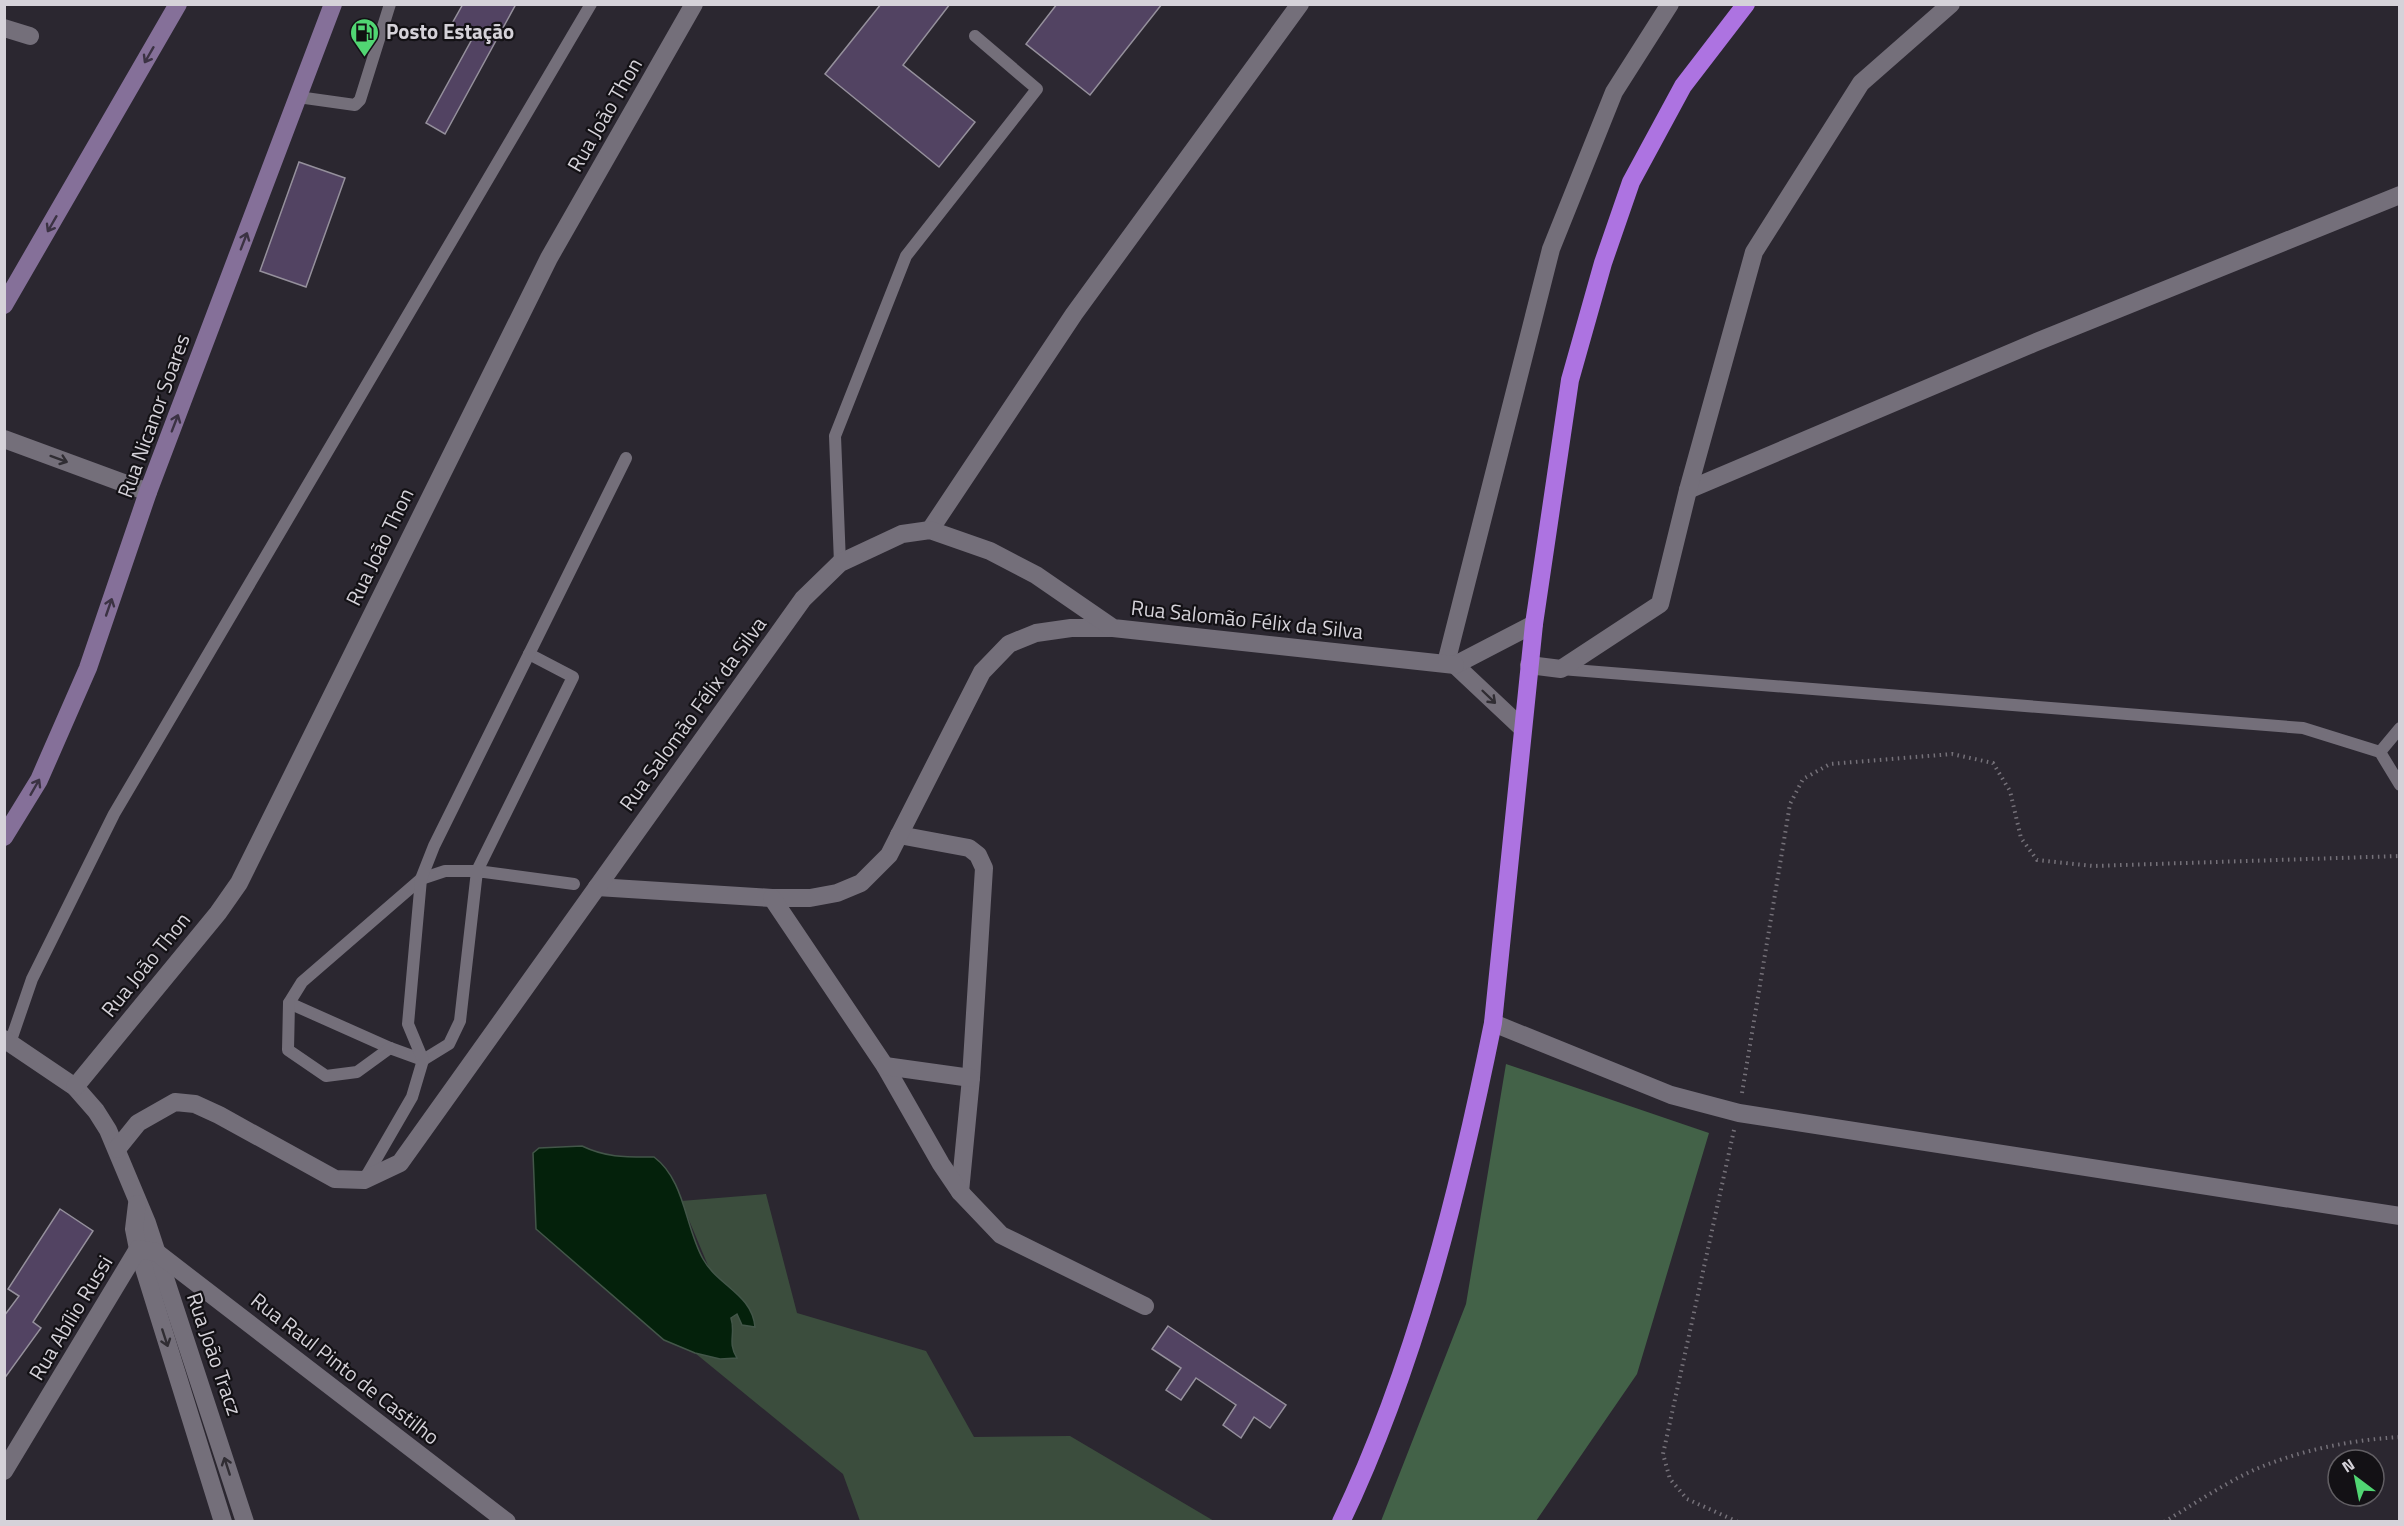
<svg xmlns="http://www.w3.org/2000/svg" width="2404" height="1526" font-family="'Titillium Web',sans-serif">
<rect width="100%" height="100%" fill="#2b2730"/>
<path fill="#3b4d3d" d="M 766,1194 L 797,1313 L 926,1351 L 974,1437 L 1070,1436 L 1214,1521 L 860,1521 L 843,1474 L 695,1353 L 720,1359 C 733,1343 734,1338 730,1318 L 681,1201 Z"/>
<polygon fill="#436248" points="1506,1064 1709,1133 1637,1374 1536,1521 1381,1521 1466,1304"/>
<path fill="#04210b" stroke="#435649" stroke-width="1.5" d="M 582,1146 C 607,1158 627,1157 654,1157 C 685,1180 685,1227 703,1259 C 718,1286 752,1294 755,1327 L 742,1325 L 737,1314 L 731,1318 C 736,1334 727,1342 737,1358 L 720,1359 L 695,1353 L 664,1340 L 536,1229 L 533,1153 L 539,1148 Z"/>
<g fill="#524362" stroke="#95909c" stroke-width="1.5">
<polygon points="463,4 516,4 445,134 426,123 471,41 449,29"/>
<polygon points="881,4 950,4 903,65 975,122 939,167 825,74"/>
<polygon points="1057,4 1162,4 1090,95 1026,44"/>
<polygon points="299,162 345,178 306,287 260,271"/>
<polygon points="60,1209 93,1231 33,1322 41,1328 4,1379 4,1316 19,1296 8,1289"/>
<polygon points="1168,1326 1286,1405 1270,1428 1254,1417 1241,1438 1223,1425 1236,1405 1196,1378 1181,1400 1166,1390 1181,1368 1152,1349"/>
</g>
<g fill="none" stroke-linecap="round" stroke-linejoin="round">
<g stroke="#757179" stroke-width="4" stroke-dasharray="1.5 4.5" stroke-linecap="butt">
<polyline points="1742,1093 1790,804 1803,779 1830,764 1952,754 1993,763 2010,791 2021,838 2037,860 2093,866 2400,856"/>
<polyline points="1734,1130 1663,1454 1670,1479 1687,1499 1738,1522"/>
<path d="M 2164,1522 C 2194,1504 2225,1483 2256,1469 C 2301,1450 2351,1440 2400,1437"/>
</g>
<g stroke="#746f7a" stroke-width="12">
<polyline points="298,97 355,105 360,100 390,4"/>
<polyline points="840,563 835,436 906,256 1037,89 975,36"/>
<polyline points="529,654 573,677 477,871 460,1021 449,1044 423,1060 390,1048 289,1003 302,982 421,879 445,871 477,871 574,884"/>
<polyline points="1561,669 2303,728 2380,752 2400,785"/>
<polyline points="2380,752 2400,728"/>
<polyline points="289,1003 288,1050 326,1076 357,1072 390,1048"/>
<polyline points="10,1043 32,979 114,814 591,4"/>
<polyline points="364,1180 412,1097 423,1060 408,1024 421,879 434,846 626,458"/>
</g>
<g stroke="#746f7a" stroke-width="18">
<polyline points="4,28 30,36"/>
<polyline points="4,439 148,492"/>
<polyline points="1688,490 2034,343 2400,195"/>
<polyline points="930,530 1074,314 1300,4"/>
<polyline points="1446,663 1551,249 1614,92 1670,4"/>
<polyline points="1455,665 1522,728"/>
<polyline points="1455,665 1534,624"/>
<polyline points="1529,665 1561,669 1660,604 1688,490 1754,252 1861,83 1951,4"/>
<polyline points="899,835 969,848 978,855 984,868 971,1078 960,1192"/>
<polyline points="597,887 772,898 810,898 837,893 861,883 889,855 982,672 1009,644 1036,633 1071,628 1113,628"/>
<polyline points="772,898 885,1066 941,1164 960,1192 1001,1235 1145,1306"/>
<polyline points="1493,1023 1671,1095 1739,1113 2400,1216"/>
<polyline points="4,1039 75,1087 96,1111 108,1130 147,1223 245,1522"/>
<polyline points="885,1066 971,1078"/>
<polyline points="75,1087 218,913 239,883 549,258 694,4"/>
<polyline points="117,1149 138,1123 175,1102 195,1104 219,1115 335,1179 364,1180 400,1163 803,599 840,563 902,534 930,530 990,551 1036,575 1113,628 1455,665"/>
<polyline points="137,1204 134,1229 138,1249 223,1522"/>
<polyline points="4,1471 138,1249 156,1252 507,1522"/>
</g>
<g stroke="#857099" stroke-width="18">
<polyline points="4,305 178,4"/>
<polyline points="4,837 39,780 88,668 148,492 333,4"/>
</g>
<path stroke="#ad73e1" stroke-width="18" d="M 1341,1522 C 1415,1367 1459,1191 1493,1023 L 1534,624 L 1570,380 L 1603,263 L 1631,182 L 1683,86 L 1746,4"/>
</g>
<defs><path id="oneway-shaft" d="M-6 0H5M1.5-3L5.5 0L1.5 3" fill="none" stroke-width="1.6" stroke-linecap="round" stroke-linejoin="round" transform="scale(1.5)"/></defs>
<g stroke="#3b3243">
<use href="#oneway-shaft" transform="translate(149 55) rotate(120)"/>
<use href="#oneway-shaft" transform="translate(52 224) rotate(120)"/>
<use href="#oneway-shaft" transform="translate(244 241) rotate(-69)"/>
<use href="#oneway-shaft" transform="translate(175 423) rotate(-69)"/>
<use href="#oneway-shaft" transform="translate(109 607) rotate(-71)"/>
<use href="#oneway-shaft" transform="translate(35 787) rotate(-60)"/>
</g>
<g stroke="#302d33">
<use href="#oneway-shaft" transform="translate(59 459) rotate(20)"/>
<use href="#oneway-shaft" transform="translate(1489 697) rotate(44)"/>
<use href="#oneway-shaft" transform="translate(165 1338) rotate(72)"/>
<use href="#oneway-shaft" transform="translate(227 1466) rotate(-108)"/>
</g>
<defs>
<symbol id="fuel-pin" viewBox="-11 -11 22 30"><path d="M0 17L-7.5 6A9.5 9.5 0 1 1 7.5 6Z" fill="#51d673" stroke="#131115"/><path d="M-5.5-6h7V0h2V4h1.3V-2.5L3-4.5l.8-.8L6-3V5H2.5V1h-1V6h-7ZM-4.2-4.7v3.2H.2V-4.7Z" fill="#111"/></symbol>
</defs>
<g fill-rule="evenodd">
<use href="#fuel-pin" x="348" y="16" width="33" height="45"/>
</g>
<g text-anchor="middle" stroke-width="4.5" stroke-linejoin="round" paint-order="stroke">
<g font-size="21" font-weight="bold" fill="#d5d2d9" stroke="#131115" text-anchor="start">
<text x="386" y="39">Posto Estação</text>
</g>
<g font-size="21" fill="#d5d2d9" stroke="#131115">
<text transform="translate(605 115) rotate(-60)" y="7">Rua João Thon</text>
<text transform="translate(154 416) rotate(-70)" y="7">Rua Nicanor Soares</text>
<text transform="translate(380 547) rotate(-64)" y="7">Rua João Thon</text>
<text transform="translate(1247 620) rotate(6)" y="7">Rua Salomão Félix da Silva</text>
<text transform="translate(693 714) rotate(-54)" y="7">Rua Salomão Félix da Silva</text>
<text transform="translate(146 965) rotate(-51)" y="7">Rua João Thon</text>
<text transform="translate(71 1318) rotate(-59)" y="7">Rua Abílio Russi</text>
<text transform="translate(214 1354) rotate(71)" y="7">Rua João Tracz</text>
<text transform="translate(345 1369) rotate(38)" y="7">Rua Raul Pinto de Castilho</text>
</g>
</g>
<rect width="2404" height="1526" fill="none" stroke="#d5d2d9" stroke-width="12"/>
<g transform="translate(2356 1478) rotate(328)"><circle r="28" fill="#131115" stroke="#615e63" stroke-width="1.5"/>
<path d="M0-4.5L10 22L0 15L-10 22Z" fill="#51d673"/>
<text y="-9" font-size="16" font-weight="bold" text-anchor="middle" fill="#d5d2d9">N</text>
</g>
</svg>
